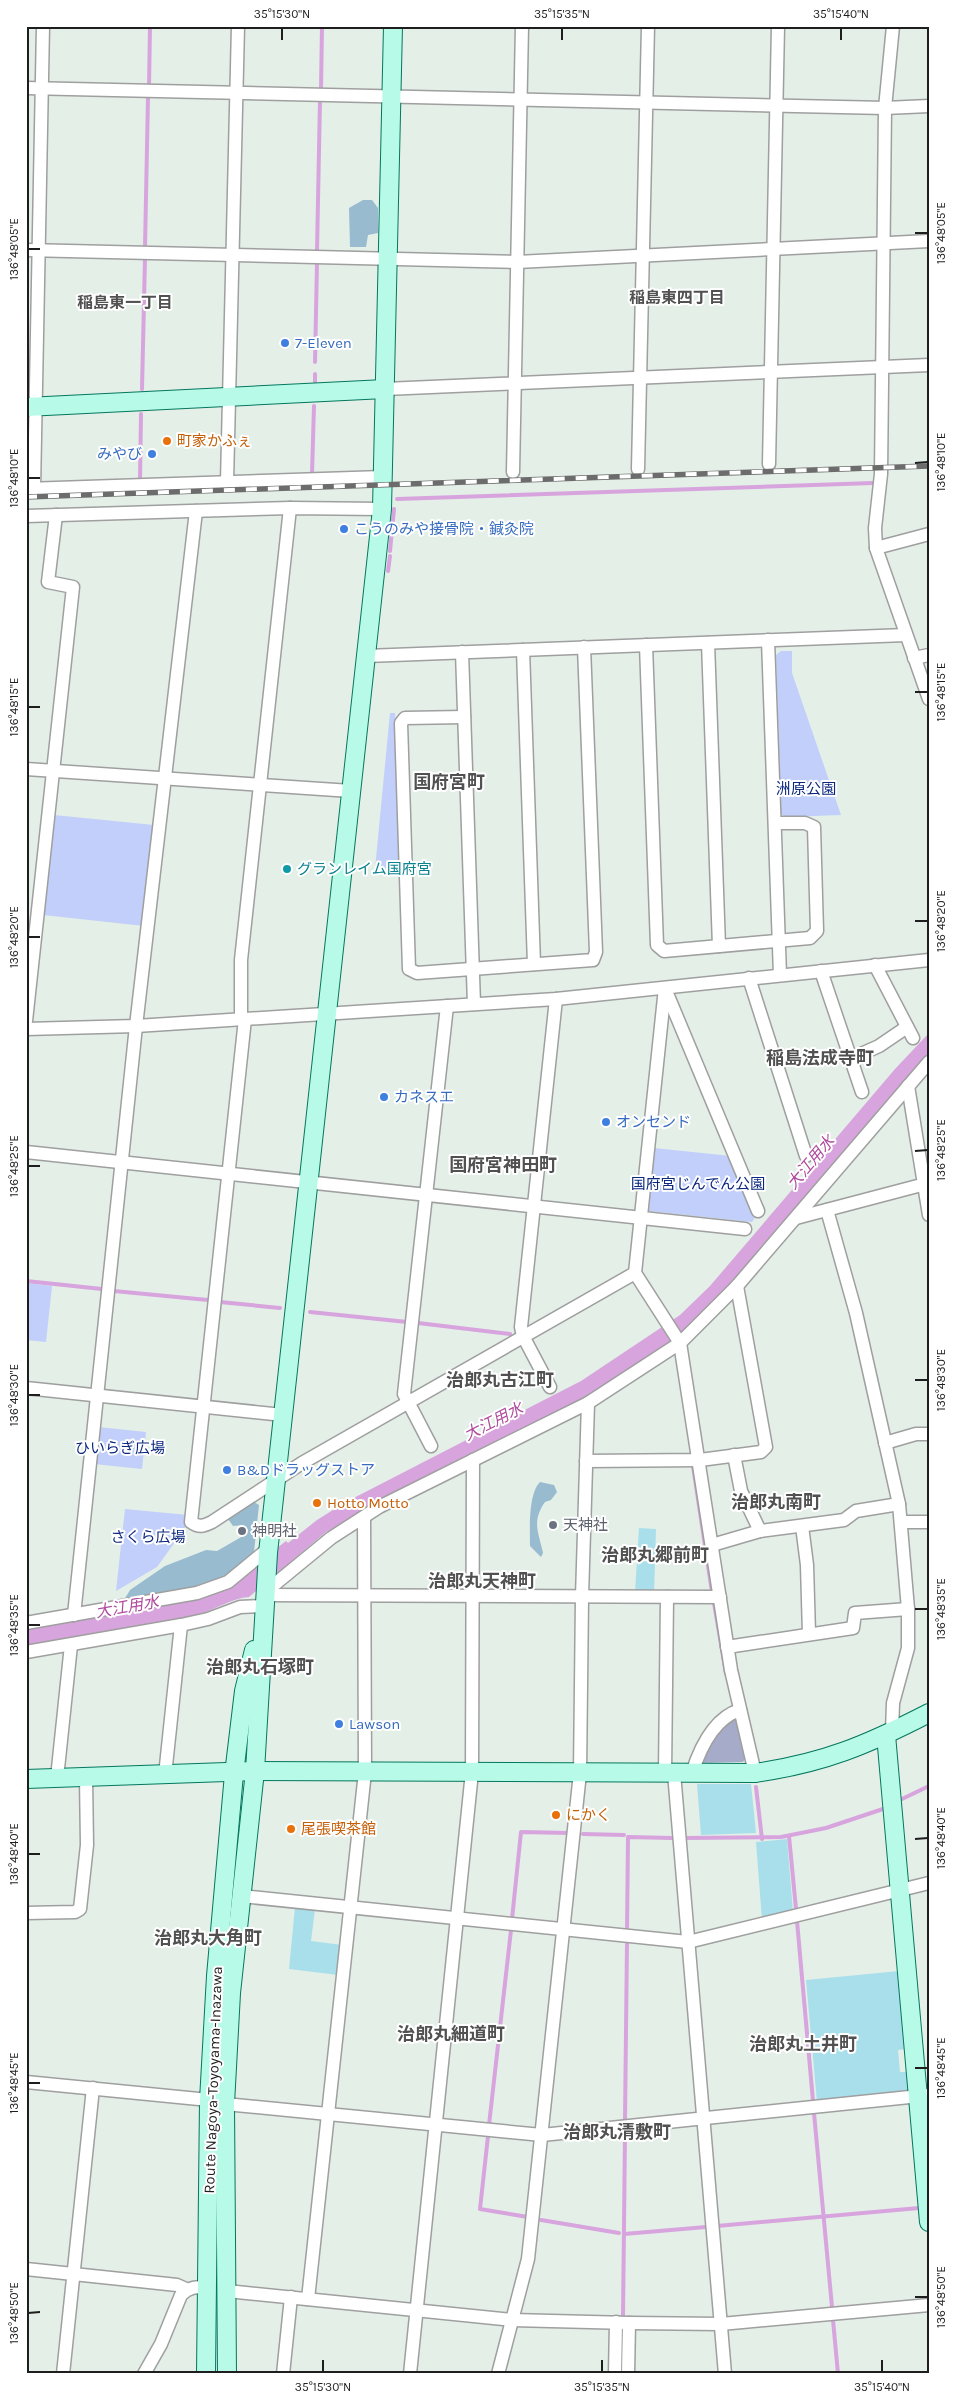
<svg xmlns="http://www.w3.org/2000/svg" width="955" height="2400" font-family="Karla,'Noto Sans JP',sans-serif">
<rect width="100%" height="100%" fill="#e4efe8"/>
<g fill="#a9dfea">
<polygon points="639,1528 656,1529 654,1593 635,1592"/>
<polygon points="697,1784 751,1784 756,1833 701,1835"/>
<polygon points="787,1839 793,1912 762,1920 756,1842"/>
<polygon points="295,1907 315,1909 311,1941 342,1945 338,1975 289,1969"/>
<polygon points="899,1971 906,2049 898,2050 900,2072 908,2072 910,2088 905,2094 817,2102 806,1980"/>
</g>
<g fill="#98bbcf">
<polygon points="363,200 372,200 378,208 378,233 368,235 366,247 350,247 349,208"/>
<path d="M 540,1482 L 554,1485 L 557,1492 L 551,1500 L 545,1502 C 531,1522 539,1533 543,1553 L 541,1557 L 530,1546 C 530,1530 528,1494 540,1482 Z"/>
<path d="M 254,1502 L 259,1505 L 254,1552 C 237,1590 160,1594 124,1600 L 130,1590 L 165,1566 L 206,1550 L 217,1551 L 243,1536 L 246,1530 L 243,1525 L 233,1526 L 228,1519 L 229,1516 Z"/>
</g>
<polygon fill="#a5abc8" points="735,1716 747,1756 743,1762 701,1763 704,1746"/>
<g fill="#c1cffa">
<polygon points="781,651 792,651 792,673 841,815 785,817 781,814 776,655"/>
<polygon points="390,713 395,713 401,868 375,869"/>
<polygon points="54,815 154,825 144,926 43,915"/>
<polygon points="654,1148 731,1156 756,1216 752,1222 649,1211"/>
<polygon points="26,1283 52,1286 46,1342 26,1340"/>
<polygon points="98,1427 146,1432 142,1469 94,1464"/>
<polygon points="125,1509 188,1515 188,1524 157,1567 116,1591"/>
</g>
<path fill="#d7a4dd" d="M 929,1033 L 929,1055 L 727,1290 L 682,1334 L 591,1395 L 326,1532 L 249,1597 C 233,1598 214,1610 197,1615 L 26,1645 L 26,1629 L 210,1595 C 222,1590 236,1586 245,1577 L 245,1573 L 286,1541 L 288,1543 L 317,1520 L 344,1503 L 581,1381 L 680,1315 L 710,1286 L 895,1069 Z"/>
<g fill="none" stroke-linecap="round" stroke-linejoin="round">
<g stroke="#d7a4dd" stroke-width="4">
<polyline points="149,87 150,26"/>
<polyline points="321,90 322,26"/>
<polyline points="145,247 148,97"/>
<polyline points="317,251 320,100"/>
<polyline points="315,362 317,263"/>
<polyline points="315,383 315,374"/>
<polyline points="142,389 145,258"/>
<polyline points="141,414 140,480 143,480"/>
<polyline points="310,474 312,474 314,406"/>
<polyline points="397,499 873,483"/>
<polyline points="390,551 394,509"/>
<polyline points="388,571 390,556"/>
<polyline points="26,1281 102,1289"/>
<polyline points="114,1291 208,1300"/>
<polyline points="220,1302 280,1308"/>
<polyline points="310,1312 407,1322"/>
<polyline points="418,1323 510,1334"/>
<polyline points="693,1466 712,1592"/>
<polyline points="714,1603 726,1674"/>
<polyline points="756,1787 762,1839"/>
<polyline points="902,1799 929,1786"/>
<polyline points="583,1834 624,1835"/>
<polyline points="789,1836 796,1909"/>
<polyline points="684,1838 781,1837 826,1828 883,1809"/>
<polyline points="512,1919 521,1832 570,1833"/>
<polyline points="797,1921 813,2101"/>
<polyline points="627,1931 628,1837 672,1838"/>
<polyline points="814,2113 832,2307"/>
<polyline points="625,2121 627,1942"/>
<polyline points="489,2125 511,1930"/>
<polyline points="488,2136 480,2209 528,2217"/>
<polyline points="541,2220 619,2233"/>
<polyline points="717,2226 919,2208"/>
<polyline points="624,2234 706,2227"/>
<polyline points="623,2317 625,2133"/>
<polyline points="833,2320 838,2374"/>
</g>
<defs>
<g id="street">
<polyline points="893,26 885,108 881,474 875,528 876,548 929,699"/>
<polyline points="26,88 885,108 929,106"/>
<polyline points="26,250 517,262 929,241"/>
<polyline points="385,389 929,365"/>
<polyline points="769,464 778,26"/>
<polyline points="638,469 648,26"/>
<polyline points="513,472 522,26"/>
<polyline points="227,482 238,26"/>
<polyline points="26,489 383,477"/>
<polyline points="34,489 43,26"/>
<polyline points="26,516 290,508 382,509"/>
<polyline points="876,548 929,534"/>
<polyline points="768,640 780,975"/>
<polyline points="708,643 719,946"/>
<polyline points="646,645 657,945 664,951 810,938 817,931 814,827 805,823 775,823"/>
<polyline points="523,650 534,964"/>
<polyline points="462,652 474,1004"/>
<polyline points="366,656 906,635"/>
<polyline points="914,658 929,655"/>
<polyline points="464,717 405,718 401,723 409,969 417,973 593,960 596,952 584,647"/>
<polyline points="26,769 351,791"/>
<polyline points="875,965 913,1038"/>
<polyline points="821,971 862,1092"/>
<polyline points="749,978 806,1156"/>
<polyline points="665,988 635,1273 680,1343 731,1670 755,1773"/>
<polyline points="666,991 758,1211"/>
<polyline points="241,1019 241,960 290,508"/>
<path d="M 245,1019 L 191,1522 C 199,1528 204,1526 212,1522 L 302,1463 L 635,1273"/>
<polyline points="26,1021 73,587 48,582 56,515"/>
<polyline points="26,1029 136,1026 556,999 929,960"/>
<polyline points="850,1059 879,1046 907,1027"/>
<polyline points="908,1086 929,1215"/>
<polyline points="26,1152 745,1229"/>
<polyline points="827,1210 856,1313 899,1504 908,1609 908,1648 893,1703 892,1732"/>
<polyline points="796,1218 929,1183"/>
<polyline points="550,1387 523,1336 521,1327 556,999"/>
<polyline points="26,1388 283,1415"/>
<polyline points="885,1443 916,1434 929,1434"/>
<polyline points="431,1446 404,1394 447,1006"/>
<polyline points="734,1455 741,1491 760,1531"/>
<polyline points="586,1461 700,1460 761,1452 766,1447 737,1286"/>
<polyline points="901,1522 929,1522"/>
<polyline points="802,1526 807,1565 809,1634"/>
<polyline points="712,1545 760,1531 844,1520 856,1511 899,1504"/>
<polyline points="264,1593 331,1538 379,1507 588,1403 680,1343 737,1286 929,1062"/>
<polyline points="264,1595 720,1597"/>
<polyline points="74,1615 136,1026 196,511"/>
<polyline points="26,1623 197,1593 228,1582 268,1549"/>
<polyline points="727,1647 853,1628 855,1613 908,1609"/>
<polyline points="26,1652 181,1625 208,1619 240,1607 263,1606"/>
<polyline points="665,1773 667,1597"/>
<polyline points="674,1773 725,2374"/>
<path d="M 692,1773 C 700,1748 714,1718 740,1710"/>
<polyline points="165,1775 181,1625"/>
<polyline points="57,1778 71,1645"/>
<polyline points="241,1896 688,1942 929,1883"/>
<polyline points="26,1913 75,1912 80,1909 87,1845 86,1778"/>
<polyline points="26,2082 209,2100"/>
<polyline points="225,2104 542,2135 929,2095"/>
<polyline points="26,2269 177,2285 186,2289"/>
<polyline points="227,2291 512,2320 629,2323 721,2324 929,2305"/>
<polyline points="308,2299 365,1772 364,1517"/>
<polyline points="63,2374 93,2088"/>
<path d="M 144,2374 L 161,2344 L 181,2295 C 189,2287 197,2286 208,2288"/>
<polyline points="283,2374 291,2297"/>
<polyline points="410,2374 472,1772 473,1460"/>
<polyline points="498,2374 528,2259 580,1773 582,1597 588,1403"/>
<polyline points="615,2374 616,2322"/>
<polyline points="628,2374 629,2323"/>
</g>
<g id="secondary">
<polyline points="26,407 385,389"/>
<polyline points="886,1735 929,2222"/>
<path d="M 26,1779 L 255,1771 L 755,1773 C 824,1763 867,1745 929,1713"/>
<polyline points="206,2374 209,2100 216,1976 234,1774 244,1691 254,1650"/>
<polyline points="227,2374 225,2104 231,1993 255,1771 268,1553 382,509 393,26"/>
</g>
</defs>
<use href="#street" stroke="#9f9f9f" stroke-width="15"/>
<use href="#secondary" stroke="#04775d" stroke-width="20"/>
<use href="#street" stroke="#fff" stroke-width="12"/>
<use href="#secondary" stroke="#b7fae7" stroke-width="18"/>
<defs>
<polyline id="rail" points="26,497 929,466"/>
</defs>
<use href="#rail" stroke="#6c6c6c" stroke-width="5.5"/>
<use href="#rail" stroke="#fff" stroke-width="4" stroke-dasharray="11" stroke-linecap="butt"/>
</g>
<path fill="none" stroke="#1e1e1e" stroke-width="2" d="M 282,28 L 282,40M 562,28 L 562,40M 841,28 L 841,40M 915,233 L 928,233M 28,249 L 40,249M 915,463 L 928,462M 28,478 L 40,478M 915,692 L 928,692M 28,707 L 40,707M 915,921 L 928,921M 28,937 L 40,937M 915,1151 L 928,1150M 28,1166 L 40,1166M 915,1380 L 928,1380M 28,1395 L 40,1395M 915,1609 L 928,1609M 28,1625 L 40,1625M 915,1839 L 928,1838M 28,1854 L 40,1854M 915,2068 L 928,2068M 28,2083 L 40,2083M 915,2297 L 928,2297M 28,2313 L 40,2312M 323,2360 L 323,2372M 602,2360 L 602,2372M 882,2360 L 882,2372"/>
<g fill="#3f7fe0" stroke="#fff" stroke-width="2">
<circle cx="285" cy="343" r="5"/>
<circle cx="152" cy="454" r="5"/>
<circle cx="344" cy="529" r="5"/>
<circle cx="384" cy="1097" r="5"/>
<circle cx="606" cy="1122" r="5"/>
<circle cx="227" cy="1470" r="5"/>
<circle cx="339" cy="1724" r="5"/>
</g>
<g fill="#e8710a" stroke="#fff" stroke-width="2">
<circle cx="167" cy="441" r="5"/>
<circle cx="317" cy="1503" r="5"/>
<circle cx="556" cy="1815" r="5"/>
<circle cx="291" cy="1829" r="5"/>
</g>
<circle fill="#0f9aa8" stroke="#fff" stroke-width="2" cx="287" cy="869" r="5"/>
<g fill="#6b7280" stroke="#fff" stroke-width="2">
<circle cx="553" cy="1525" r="5"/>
<circle cx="242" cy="1531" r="5"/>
</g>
<g text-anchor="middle" stroke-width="4" stroke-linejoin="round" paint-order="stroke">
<g font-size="15" fill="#366cbe" stroke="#fff" text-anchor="start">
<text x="295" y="348">7-Eleven</text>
<text x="142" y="459" text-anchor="end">みやび</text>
<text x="354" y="534">こうのみや接骨院・鍼灸院</text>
<text x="394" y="1102">カネスエ</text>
<text x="616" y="1127">オンセンド</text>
<text x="237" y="1475">B&amp;Dドラッグストア</text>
<text x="349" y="1729">Lawson</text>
</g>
<g font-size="15" fill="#c56008" stroke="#fff" text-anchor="start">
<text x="177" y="446">町家かふぇ</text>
<text x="327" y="1508">Hotto Motto</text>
<text x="566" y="1820">にかく</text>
<text x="301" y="1834">尾張喫茶館</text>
</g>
<g font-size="15" fill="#0b277e" stroke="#fff">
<text x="806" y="794">洲原公園</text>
<text x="698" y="1189">国府宮じんでん公園</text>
<text x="120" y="1453">ひいらぎ広場</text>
<text x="148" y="1542">さくら広場</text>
</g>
<g font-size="15" fill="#0d838f" stroke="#fff" text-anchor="start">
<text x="297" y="874">グランレイム国府宮</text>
</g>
<g font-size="15" fill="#5b616d" stroke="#fff" text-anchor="start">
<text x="563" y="1530">天神社</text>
<text x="252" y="1536">神明社</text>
</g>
<g font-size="15" fill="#1e1e1e" stroke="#fff">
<text transform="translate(213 2080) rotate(-88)" y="5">Route Nagoya-Toyoyama-Inazawa</text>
</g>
<g font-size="16" font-weight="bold" fill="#515151" stroke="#fff">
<text x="677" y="303">稲島東四丁目</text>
<text x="125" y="308">稲島東一丁目</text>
</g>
<g font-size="16" font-style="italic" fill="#af4a9e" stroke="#fff">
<text transform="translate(810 1162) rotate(-50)" y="6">大江用水</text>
<text transform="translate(493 1421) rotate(-27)" y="6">大江用水</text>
<text transform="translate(127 1606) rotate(-10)" y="6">大江用水</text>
</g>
<g font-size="18" font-weight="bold" fill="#515151" stroke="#fff">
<text x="449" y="788">国府宮町</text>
<text x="820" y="1064">稲島法成寺町</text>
<text x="503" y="1171">国府宮神田町</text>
<text x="500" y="1386">治郎丸古江町</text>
<text x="776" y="1508">治郎丸南町</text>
<text x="655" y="1561">治郎丸郷前町</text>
<text x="482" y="1587">治郎丸天神町</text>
<text x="260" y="1673">治郎丸石塚町</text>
<text x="208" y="1944">治郎丸大角町</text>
<text x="451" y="2040">治郎丸細道町</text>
<text x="803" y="2050">治郎丸土井町</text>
<text x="617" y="2138">治郎丸清敷町</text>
</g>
</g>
<rect width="955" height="2400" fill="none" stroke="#ffffff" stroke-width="55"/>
<rect x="28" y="28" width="900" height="2344" fill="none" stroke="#1e1e1e" stroke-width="2"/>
<g font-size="12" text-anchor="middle" fill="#1e1e1e">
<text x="282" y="18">35°15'30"N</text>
<text x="562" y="18">35°15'35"N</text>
<text x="841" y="18">35°15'40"N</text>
<text transform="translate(941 233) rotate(-90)" y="4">136°48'05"E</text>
<text transform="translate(14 249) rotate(-90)" y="4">136°48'05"E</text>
<text transform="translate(941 462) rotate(-90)" y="4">136°48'10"E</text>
<text transform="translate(14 478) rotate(-90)" y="4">136°48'10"E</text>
<text transform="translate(941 692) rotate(-90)" y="4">136°48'15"E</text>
<text transform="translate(14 707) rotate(-90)" y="4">136°48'15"E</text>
<text transform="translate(941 921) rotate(-90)" y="4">136°48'20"E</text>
<text transform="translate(14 937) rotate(-90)" y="4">136°48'20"E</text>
<text transform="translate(941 1150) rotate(-90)" y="4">136°48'25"E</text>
<text transform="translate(14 1166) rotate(-90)" y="4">136°48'25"E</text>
<text transform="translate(941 1380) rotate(-90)" y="4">136°48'30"E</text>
<text transform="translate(14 1395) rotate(-90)" y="4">136°48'30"E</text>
<text transform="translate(941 1609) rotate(-90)" y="4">136°48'35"E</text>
<text transform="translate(14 1625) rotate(-90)" y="4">136°48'35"E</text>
<text transform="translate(941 1838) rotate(-90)" y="4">136°48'40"E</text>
<text transform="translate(14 1854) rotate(-90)" y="4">136°48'40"E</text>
<text transform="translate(941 2068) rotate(-90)" y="4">136°48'45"E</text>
<text transform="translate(14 2083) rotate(-90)" y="4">136°48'45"E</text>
<text transform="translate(941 2297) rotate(-90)" y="4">136°48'50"E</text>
<text transform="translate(14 2313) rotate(-90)" y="4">136°48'50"E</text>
<text x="323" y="2391">35°15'30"N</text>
<text x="602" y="2391">35°15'35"N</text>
<text x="882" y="2391">35°15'40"N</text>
</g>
</svg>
